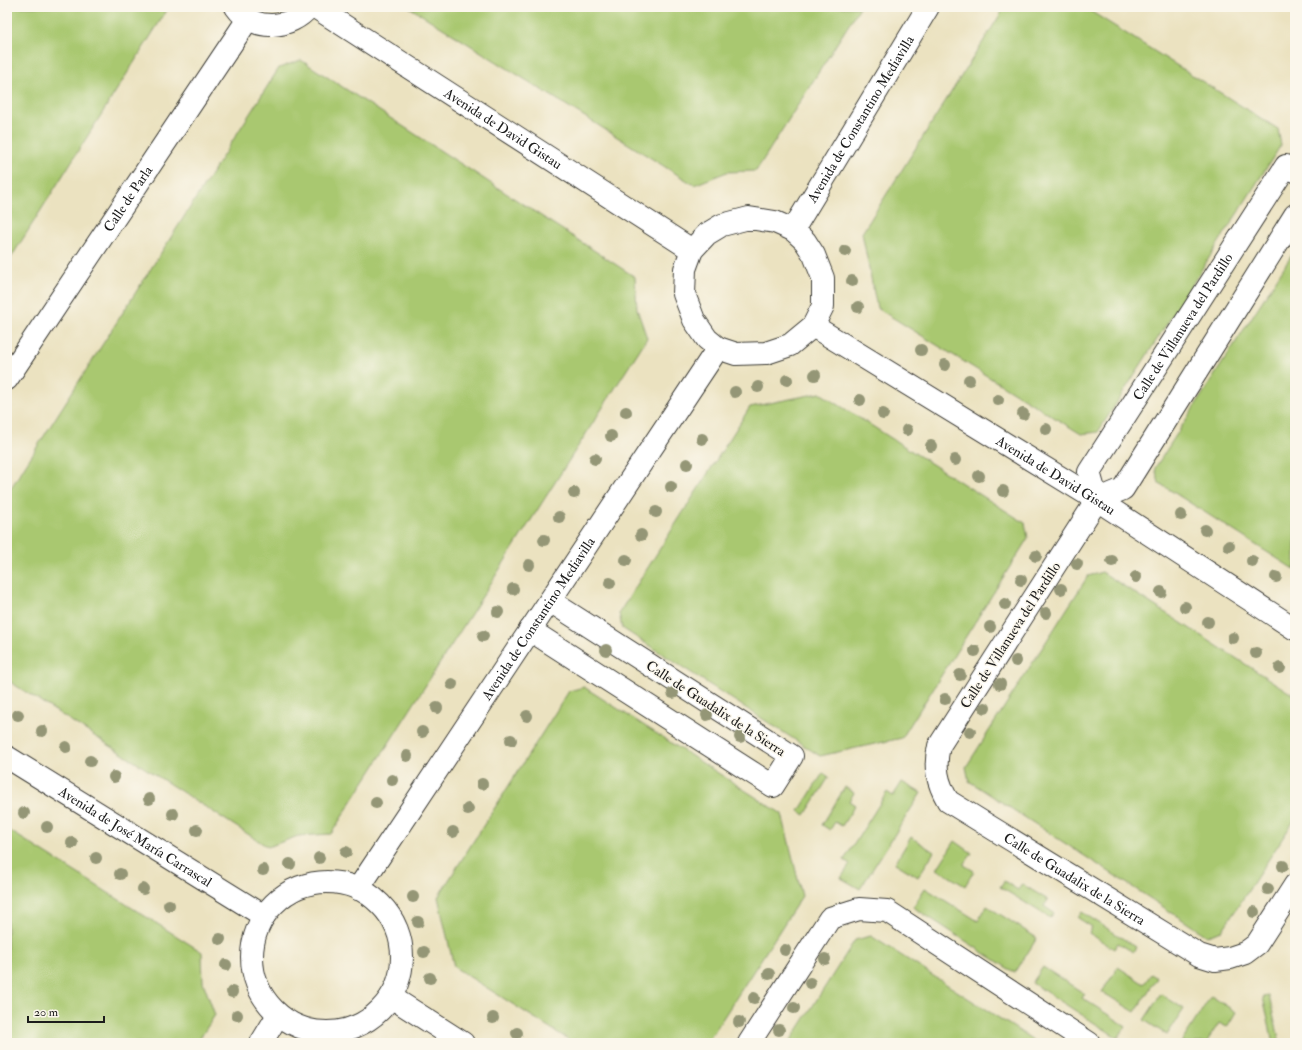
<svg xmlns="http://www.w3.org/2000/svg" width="1302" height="1050" font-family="'IM FELL Double Pica',serif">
<rect width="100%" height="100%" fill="#fbf7ec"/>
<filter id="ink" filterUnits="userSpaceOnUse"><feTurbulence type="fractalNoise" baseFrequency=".025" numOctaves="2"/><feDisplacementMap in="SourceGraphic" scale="8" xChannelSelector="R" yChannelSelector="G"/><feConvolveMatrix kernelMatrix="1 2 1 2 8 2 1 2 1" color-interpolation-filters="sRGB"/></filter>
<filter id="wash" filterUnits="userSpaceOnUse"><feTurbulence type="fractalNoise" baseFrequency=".012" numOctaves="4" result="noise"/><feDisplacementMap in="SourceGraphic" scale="16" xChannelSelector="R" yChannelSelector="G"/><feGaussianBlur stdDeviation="0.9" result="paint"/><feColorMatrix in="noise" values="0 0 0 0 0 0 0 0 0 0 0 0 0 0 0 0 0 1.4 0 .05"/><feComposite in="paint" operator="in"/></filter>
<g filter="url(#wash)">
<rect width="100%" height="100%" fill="#ebe2c0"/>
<g fill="#a9c86f" stroke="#627246">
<polygon points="7,7 169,7 7,264"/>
<polygon points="409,7 860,7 756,171 727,172 694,185"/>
<polygon points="1005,7 1084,7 1278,129 1281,145 1098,432 1081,434 877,308 862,233"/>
<polygon points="301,60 635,277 637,309 647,338 331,834 298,836 268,847 7,680 7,494 279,68"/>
<polygon points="1295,250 1295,570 1159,483 1155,468"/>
<polygon points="820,393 1025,523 1028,538 902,738 820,756 622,628 619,613 750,407"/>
<path d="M 1102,572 L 1295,696 L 1295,819 L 1222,931 L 1207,936 C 1128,883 1048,833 969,781 L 966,767 L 1088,576 Z"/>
<polygon points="584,687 782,814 802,896 707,1043 574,1043 454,967 438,897 569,691"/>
<polygon points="823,773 829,777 805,815 799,811"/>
<polygon points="902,782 921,793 860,889 841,878 850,864 844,860 887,792 893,796"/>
<polygon points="845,787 854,793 849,801 855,805 842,826 835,822 830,830 822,825"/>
<polygon points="7,829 202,952 203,982 215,1015 197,1043 7,1043"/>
<polygon points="911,837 934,852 918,877 895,863"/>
<polygon points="955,841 972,853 964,865 974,871 965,886 937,869"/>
<polygon points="1004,881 1018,890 1022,884 1048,900 1044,906 1054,913 1050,918 1000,887"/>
<polygon points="925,888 978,921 987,906 1037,938 1015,973 913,907"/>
<polygon points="1082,912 1136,947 1133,952 1118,943 1114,949 1089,933 1092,927 1078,918"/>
<polygon points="871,936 1038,1043 789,1043 855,940"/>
<polygon points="1043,967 1085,994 1082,998 1126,1026 1118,1038 1032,983"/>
<polygon points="1118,967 1144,984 1151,974 1157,978 1135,1012 1102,992"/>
<polygon points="1161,994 1184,1009 1167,1035 1144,1020"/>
<polygon points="1211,996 1236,1012 1227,1027 1219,1023 1206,1043 1181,1043"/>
<polygon points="1269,996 1280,1043 1273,1043 1263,997"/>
</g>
</g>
<g filter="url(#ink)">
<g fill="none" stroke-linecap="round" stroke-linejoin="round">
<defs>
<g id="street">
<path d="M 236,7 C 254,33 291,29 309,7"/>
<path id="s1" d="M 315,7 L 692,250"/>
<path id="s2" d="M 1295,215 L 1123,489 L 1097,500 L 939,746 C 934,767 937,782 948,801 L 1199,955 L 1215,960 L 1230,958 L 1245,953 L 1257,944 L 1295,885"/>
<polygon points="749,218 775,222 793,230 805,241 814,255 823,278 823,306 813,326 790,345 766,353 736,354 718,348 707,339 694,320 684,294 685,269 692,250 707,234 722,225"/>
<path id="s3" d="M 793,230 L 928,7"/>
<path id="s4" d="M 813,326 L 1097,500 L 1295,629"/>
<path id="s5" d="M 7,379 L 248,19"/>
<path id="s6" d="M 1097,500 L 1089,472 L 1286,166 L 1295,171"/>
<polyline points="530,630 773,786 792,756 550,601"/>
<path id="s7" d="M 7,757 L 264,916"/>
<circle cx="327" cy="957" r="75"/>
<path id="s8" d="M 358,889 L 718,348"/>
<polyline points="391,997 463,1043"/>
<polyline points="261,1043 278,1015"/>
<polyline points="749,1043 830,918 859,909 887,911 1089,1043"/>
</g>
</defs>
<use href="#street" stroke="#3b3a35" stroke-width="24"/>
<use href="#street" stroke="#fff" stroke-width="22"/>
</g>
<g fill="#949676">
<circle cx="845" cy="251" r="6"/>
<circle cx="852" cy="281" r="6"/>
<circle cx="858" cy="307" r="6"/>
<circle cx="921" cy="350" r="6"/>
<circle cx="945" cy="365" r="6"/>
<circle cx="815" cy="375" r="6"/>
<circle cx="787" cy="380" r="6"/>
<circle cx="969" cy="380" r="6"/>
<circle cx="758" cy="387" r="6"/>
<circle cx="735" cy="392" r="6"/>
<circle cx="860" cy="400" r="6"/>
<circle cx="998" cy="400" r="6"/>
<circle cx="626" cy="412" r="6"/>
<circle cx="883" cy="414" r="6"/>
<circle cx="1023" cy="414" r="6"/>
<circle cx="1046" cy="429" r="6"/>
<circle cx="907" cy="430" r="6"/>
<circle cx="611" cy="436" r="6"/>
<circle cx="702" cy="439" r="6"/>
<circle cx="931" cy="446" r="6"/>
<circle cx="595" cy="459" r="6"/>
<circle cx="955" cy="460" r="6"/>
<circle cx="687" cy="464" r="6"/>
<circle cx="979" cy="476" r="6"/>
<circle cx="671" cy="487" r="6"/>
<circle cx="1003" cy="491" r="6"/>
<circle cx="574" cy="493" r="6"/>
<circle cx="656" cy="512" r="6"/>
<circle cx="1181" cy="515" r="6"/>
<circle cx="559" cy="517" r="6"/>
<circle cx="1205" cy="530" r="6"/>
<circle cx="641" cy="535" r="6"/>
<circle cx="544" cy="540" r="6"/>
<circle cx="1229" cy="546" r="6"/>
<circle cx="1036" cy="556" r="6"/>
<circle cx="626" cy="560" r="6"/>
<circle cx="1112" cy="561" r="6"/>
<circle cx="1252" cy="561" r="6"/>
<circle cx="1077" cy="564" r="6"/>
<circle cx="529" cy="565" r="6"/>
<circle cx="1136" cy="577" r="6"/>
<circle cx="1276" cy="577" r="6"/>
<circle cx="1021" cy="580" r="6"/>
<circle cx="610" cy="583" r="6"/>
<circle cx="513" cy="589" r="6"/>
<circle cx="1061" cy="589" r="6"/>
<circle cx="1161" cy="592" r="6"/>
<circle cx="1005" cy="604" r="6"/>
<circle cx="1185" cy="607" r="6"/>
<circle cx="498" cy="612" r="6"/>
<circle cx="1046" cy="613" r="6"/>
<circle cx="1208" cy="622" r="6"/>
<circle cx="990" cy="627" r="6"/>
<circle cx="483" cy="636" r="6"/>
<circle cx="1233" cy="638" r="6"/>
<circle cx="606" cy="650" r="6"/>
<circle cx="975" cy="651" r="6"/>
<circle cx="1256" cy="653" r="6"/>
<circle cx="1016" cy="661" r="6"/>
<circle cx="1280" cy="668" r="6"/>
<circle cx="960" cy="675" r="6"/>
<circle cx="452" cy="684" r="6"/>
<circle cx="1000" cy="684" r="6"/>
<circle cx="673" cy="693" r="6"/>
<circle cx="945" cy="699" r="6"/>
<circle cx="437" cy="708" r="6"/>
<circle cx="985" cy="708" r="6"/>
<circle cx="18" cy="715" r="6"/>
<circle cx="707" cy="715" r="6"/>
<circle cx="527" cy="716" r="6"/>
<circle cx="42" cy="731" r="6"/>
<circle cx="422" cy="732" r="6"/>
<circle cx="970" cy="732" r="6"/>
<circle cx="740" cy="737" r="6"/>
<circle cx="511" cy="740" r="6"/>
<circle cx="66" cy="747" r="6"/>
<circle cx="407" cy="756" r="6"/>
<circle cx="90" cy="761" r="6"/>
<circle cx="114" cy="777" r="6"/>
<circle cx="392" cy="780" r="6"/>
<circle cx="482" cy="784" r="6"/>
<circle cx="149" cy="799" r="6"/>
<circle cx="376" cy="803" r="6"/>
<circle cx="468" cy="809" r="6"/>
<circle cx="24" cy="813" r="6"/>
<circle cx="173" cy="814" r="6"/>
<circle cx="47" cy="827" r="6"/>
<circle cx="197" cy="830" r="6"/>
<circle cx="453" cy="832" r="6"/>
<circle cx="72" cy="843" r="6"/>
<circle cx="346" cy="852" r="6"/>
<circle cx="96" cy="858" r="6"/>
<circle cx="319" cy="858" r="6"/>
<circle cx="290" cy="864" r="6"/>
<circle cx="1283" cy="866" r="6"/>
<circle cx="263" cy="870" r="6"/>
<circle cx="120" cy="874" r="6"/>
<circle cx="143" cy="889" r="6"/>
<circle cx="1268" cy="889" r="6"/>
<circle cx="413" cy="897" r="6"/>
<circle cx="169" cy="905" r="6"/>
<circle cx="1254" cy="912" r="6"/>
<circle cx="418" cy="922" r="6"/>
<circle cx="220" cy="939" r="6"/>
<circle cx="785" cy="950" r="6"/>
<circle cx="424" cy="952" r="6"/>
<circle cx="825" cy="959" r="6"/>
<circle cx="226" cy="965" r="6"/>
<circle cx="769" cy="974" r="6"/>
<circle cx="430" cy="978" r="6"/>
<circle cx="810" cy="983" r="6"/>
<circle cx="232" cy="992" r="6"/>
<circle cx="754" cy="998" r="6"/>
<circle cx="794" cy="1008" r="6"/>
<circle cx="237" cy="1015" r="6"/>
<circle cx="493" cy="1018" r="6"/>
<circle cx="739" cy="1022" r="6"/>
<circle cx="779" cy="1030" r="6"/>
<circle cx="517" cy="1033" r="6"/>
</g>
</g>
<g text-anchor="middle" stroke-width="3" stroke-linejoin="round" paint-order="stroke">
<g font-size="14" fill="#1c1c1c" stroke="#fbf7ec">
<text dy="5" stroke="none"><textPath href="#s3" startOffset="130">Avenida de Constantino Mediavilla</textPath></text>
<text dy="5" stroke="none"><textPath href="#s1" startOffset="224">Avenida de David Gistau</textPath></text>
<text dy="5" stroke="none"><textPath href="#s5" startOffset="217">Calle de Parla</textPath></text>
<text dy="5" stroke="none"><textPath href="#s6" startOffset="202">Calle de Villanueva del Pardillo</textPath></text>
<text dy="5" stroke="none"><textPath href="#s4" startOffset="285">Avenida de David Gistau</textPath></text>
<text dy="5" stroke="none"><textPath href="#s8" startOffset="325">Avenida de Constantino Mediavilla</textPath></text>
<text transform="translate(1010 635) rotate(-57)" y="5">Calle de Villanueva del Pardillo</text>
<text transform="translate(716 708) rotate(33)" y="5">Calle de Guadalix de la Sierra</text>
<text dy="5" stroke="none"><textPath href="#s7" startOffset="151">Avenida de José María Carrascal</textPath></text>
<text dy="5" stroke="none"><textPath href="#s2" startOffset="850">Calle de Guadalix de la Sierra</textPath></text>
</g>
</g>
<rect width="1302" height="1050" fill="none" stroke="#fbf7ec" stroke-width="24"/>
<path d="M28 1016v6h76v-6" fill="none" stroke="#1c1c1c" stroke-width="2"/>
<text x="34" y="1016" font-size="12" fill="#1c1c1c" stroke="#fbf7ec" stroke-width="3" paint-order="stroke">20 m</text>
</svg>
